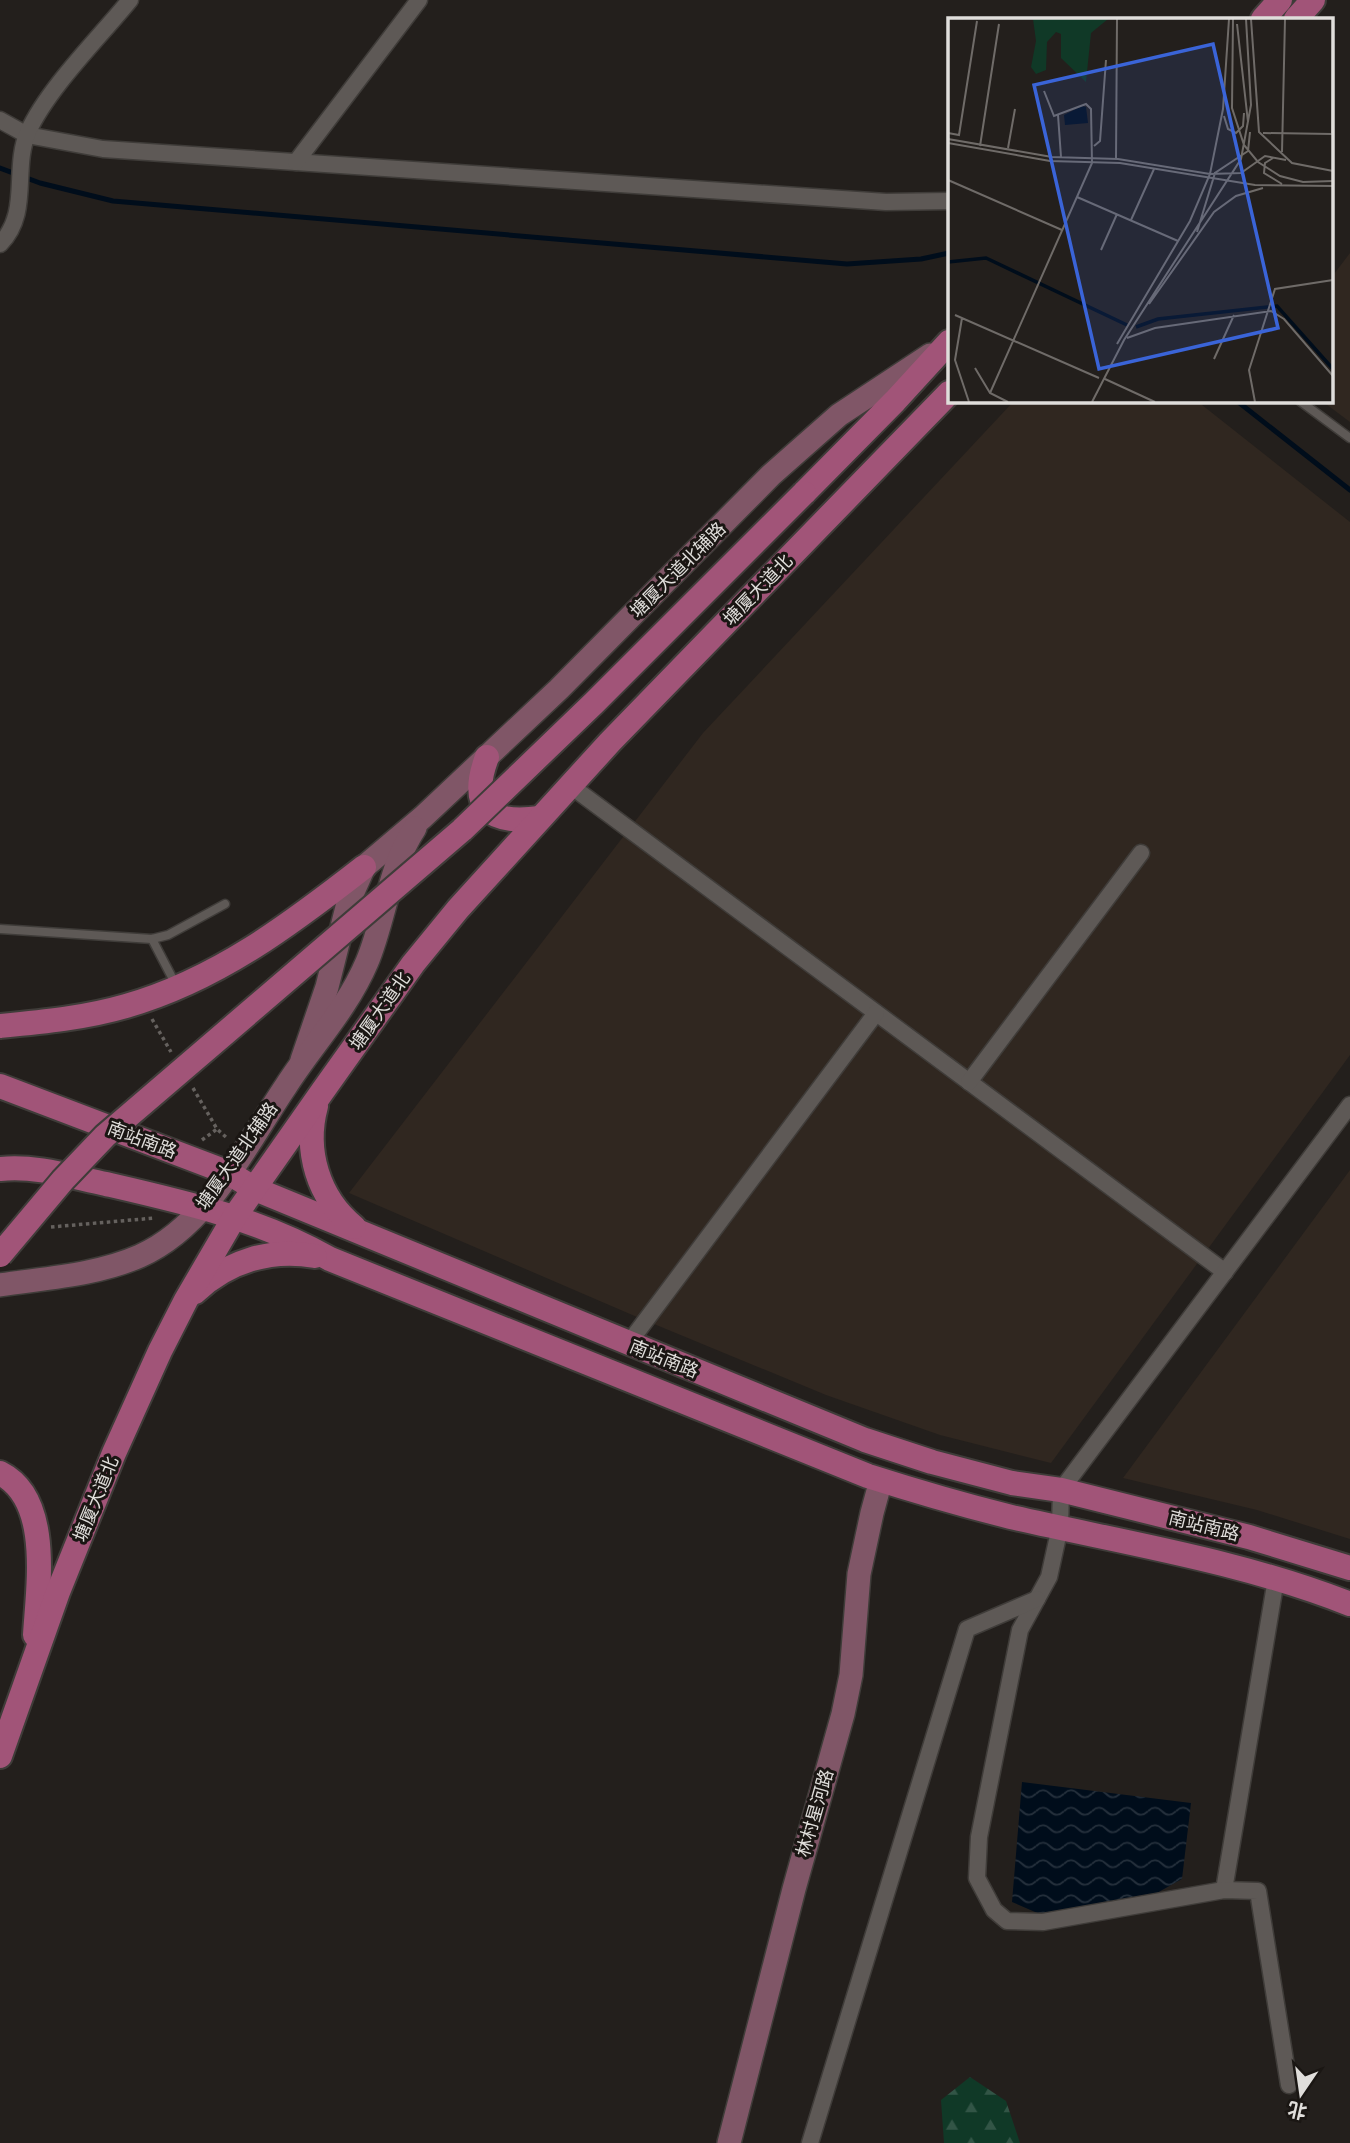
<svg xmlns="http://www.w3.org/2000/svg" width="1350" height="2143" font-family="'Roboto Condensed','Noto Sans SC',sans-serif">
<defs>
<pattern id="forest-firs" width="22" height="20" patternUnits="userSpaceOnUse" patternTransform="scale(1.75)"><rect width="22" height="20" fill="#103927"/><path d="M5 1l3.5 6h-7zM16 11l3.5 6h-7z" fill="#325546"/></pattern>
<pattern id="water-waves" width="16" height="10" patternUnits="userSpaceOnUse" patternTransform="scale(1.75)"><rect width="16" height="10" fill="#000d1b"/><path d="M0 5q4-4 8 0t8 0" fill="none" stroke="#25303c"/></pattern>
</defs>
<rect width="100%" height="100%" fill="#231f1c"/>
<g fill="#302720">
<polygon points="1350,253 1350,422 1322,401 1331,401 1331,278"/>
<polygon points="1014,401 1197,401 1350,522 1350,1055 1051,1463 940,1435 826,1395 637,1317 349,1193 703,733"/>
<polygon points="1350,1170 1350,1539 1257,1510 1123,1478"/>
</g>
<polygon fill="url(#forest-firs)" points="970,2077 1006,2101 1020,2143 944,2143 941,2100"/>
<polygon fill="url(#water-waves)" points="1022,1782 1191,1803 1182,1879 1146,1899 1042,1915 1012,1902"/>
<g fill="none" stroke-linecap="round" stroke-linejoin="round">
<g stroke="#000d1b" stroke-width="5">
<polyline points="0,168 40,183 113,201 847,264 921,259 949,253"/>
<polyline points="1237,401 1350,490"/>
</g>
<defs>
<g id="lane">
<polyline points="1300,401 1350,438"/>
<polyline points="0,929 152,939 168,935 225,904"/>
<polyline points="152,939 176,985"/>
</g>
<g id="street">
<polyline points="0,120 27,135 103,149 886,202 949,201"/>
<polyline points="296,162 419,0"/>
<path d="M 0,244 C 31,213 12,169 28,132 C 48,88 99,38 130,0"/>
<polyline points="571,786 1225,1272"/>
<polyline points="969,1082 1141,853"/>
<polyline points="628,1344 876,1013"/>
<polyline points="1224,1890 1276,1579"/>
<polyline points="1289,2085 1258,1891 1224,1890 1043,1922 1007,1921 994,1910 977,1878 979,1837 1020,1630 1049,1577 1060,1527 1061,1490 1350,1105"/>
<polyline points="810,2143 967,1629 1037,1599"/>
</g>
<g id="secondary">
<polyline points="302,1060 327,987 348,903 364,867 423,817 559,689 771,475 839,415 930,355"/>
<path d="M 0,1285 C 46,1278 97,1275 140,1256 C 208,1226 246,1145 286,1086 C 313,1044 347,1009 367,962 C 385,919 389,867 415,828"/>
<polyline points="729,2143 794,1889 843,1714 851,1675 859,1574 872,1513 881,1480"/>
</g>
<g id="primary">
<polyline points="1263,19 1280,0"/>
<polyline points="1296,19 1313,0"/>
<polyline points="804,493 895,401 949,342"/>
<path d="M 487,757 C 468,808 490,825 540,818"/>
<path d="M 0,1026 C 42,1022 85,1018 126,1006 C 217,980 291,924 364,867"/>
<polyline points="0,1086 229,1173 255,1189 865,1440 932,1462 1012,1483 1061,1490 1249,1537 1350,1568"/>
<path d="M 316,1106 C 304,1150 318,1198 354,1227"/>
<path d="M 0,1169 C 36,1165 72,1177 106,1184 C 184,1202 260,1219 330,1259 L 868,1476 C 915,1491 963,1505 1011,1517 C 1125,1543 1241,1561 1350,1604"/>
<path d="M 195,1292 C 228,1261 271,1248 315,1256"/>
<path d="M 0,1473 C 52,1499 38,1586 35,1635"/>
<polyline points="0,1756 58,1592 114,1453 160,1351 186,1300 235,1216 322,1092 413,964 458,909 610,742 949,393"/>
</g>
</defs>
<use href="#lane" stroke="#3f3c39" stroke-width="11"/>
<use href="#street" stroke="#3f3c39" stroke-width="19"/>
<use href="#secondary" stroke="#3f3c39" stroke-width="26"/>
<use href="#primary" stroke="#3f3c39" stroke-width="28"/>
<g stroke="#65615e" stroke-width="3.5" stroke-dasharray="3.5 3.5" stroke-linecap="butt">
<polyline points="152,1019 171,1052"/>
<polyline points="193,1088 217,1129 228,1139"/>
<polyline points="202,1140 217,1129"/>
<polyline points="51,1227 155,1218"/>
</g>
<use href="#lane" stroke="#5e5956" stroke-width="8"/>
<use href="#street" stroke="#5e5956" stroke-width="16"/>
<use href="#secondary" stroke="#805667" stroke-width="23"/>
<use href="#primary" stroke="#a15478" stroke-width="24"/>
<defs>
<polyline id="primary-bridge" points="0,1255 63,1180 105,1136 462,830 594,703 804,493"/>
</defs>
<use href="#primary-bridge" stroke="#3f3c39" stroke-width="28" stroke-linecap="butt"/>
<use href="#primary-bridge" stroke="#a15478" stroke-width="24"/>
</g>
<g text-anchor="middle" stroke-width="6" stroke-linejoin="round" paint-order="stroke">
<g font-size="18" fill="#e0dedb" stroke="#1a1613">
<text transform="translate(678 570) rotate(-45)" y="6">塘厦大道北辅路</text>
<text transform="translate(758 590) rotate(-46)" y="6">塘厦大道北</text>
<text transform="translate(380 1011) rotate(-55)" y="6">塘厦大道北</text>
<text transform="translate(142 1140) rotate(21)" y="6">南站南路</text>
<text transform="translate(237 1156) rotate(-55)" y="6">塘厦大道北辅路</text>
<text transform="translate(664 1359) rotate(22)" y="6">南站南路</text>
<text transform="translate(96 1499) rotate(-68)" y="6">塘厦大道北</text>
<text transform="translate(1204 1526) rotate(14)" y="6">南站南路</text>
<text transform="translate(815 1813) rotate(-74)" y="6">林村星河路</text>
</g>
</g>
<g transform="translate(948 18)">
<rect width="385" height="385" fill="#231f1c"/>
<path d="M 85,1 L 160,1 L 143,15 L 138,64 L 113,40 L 113,16 L 108,14 L 99,24 L 98,52 L 88,56 L 83,49 L 88,23 Z" fill="#103927"/>
<path d="M 134,88 L 138,89 L 140,105 L 117,107 L 116,97 Z" fill="#000d1b"/>
<path fill="none" stroke="#000d1b" stroke-width="3.5" d="M 0,244 L 38,240 L 179,307M 188,309 L 210,301 L 329,288 L 385,351"/>
<path fill="none" stroke="#6f6b68" stroke-width="2" d="M 285,1 L 284,90 L 296,127 L 310,144 L 332,158 L 355,164 L 385,163M 303,1 L 311,114 L 344,145 L 385,153M 289,6 L 300,104M 110,97 L 113,139M 276,98 L 280,111 L 288,115 L 295,108 L 296,95M 0,115 L 11,117 L 29,3M 315,115 L 384,116M 384,116 L 385,1M 0,121 L 104,139 L 170,141 L 262,156 L 293,155 L 317,138 L 338,142M 0,125 L 102,143 L 172,145 L 307,167 L 385,168M 32,128 L 51,6M 146,128 L 152,123 L 158,42M 60,130 L 67,91M 334,134 L 337,1M 325,140 L 317,145 L 316,155 L 334,166M 168,141 L 169,1M 0,162 L 114,212M 129,179 L 230,223M 183,202 L 206,151M 249,214 L 267,155 L 300,133 L 302,114M 153,232 L 169,196M 201,286 L 266,194 L 288,178 L 315,170M 7,297 L 151,360M 14,300 L 7,342 L 21,384M 179,320 L 207,310 L 323,293 L 336,301 L 385,358M 169,326 L 242,203 L 262,156 L 275,91 L 281,1M 266,341 L 286,297M 27,350 L 42,375 L 60,384M 157,361 L 207,384M 42,375 L 144,145 L 143,91 L 138,86 L 106,98 L 96,73M 144,384 L 176,322 L 293,141 L 303,87 L 298,1M 307,384 L 301,352 L 327,271 L 385,262"/>
<path fill="#3a64d8" fill-opacity="0.15" stroke="#3a64d8" stroke-width="3.5" d="M 265,26 L 330,310 L 151,351 L 86,67 Z"/>
<rect width="385" height="385" fill="none" stroke="#e0dedb" stroke-width="3.5"/>
</g>
<g transform="translate(1301 2094) rotate(193)" stroke="#1a1613" stroke-width="5" paint-order="stroke">
<path d="M0-5L12 26L0 18L-12 26Z" fill="#e0dedb"/>
<text y="-10" font-size="19" font-weight="bold" text-anchor="middle" fill="#e0dedb">北</text>
</g>
</svg>
